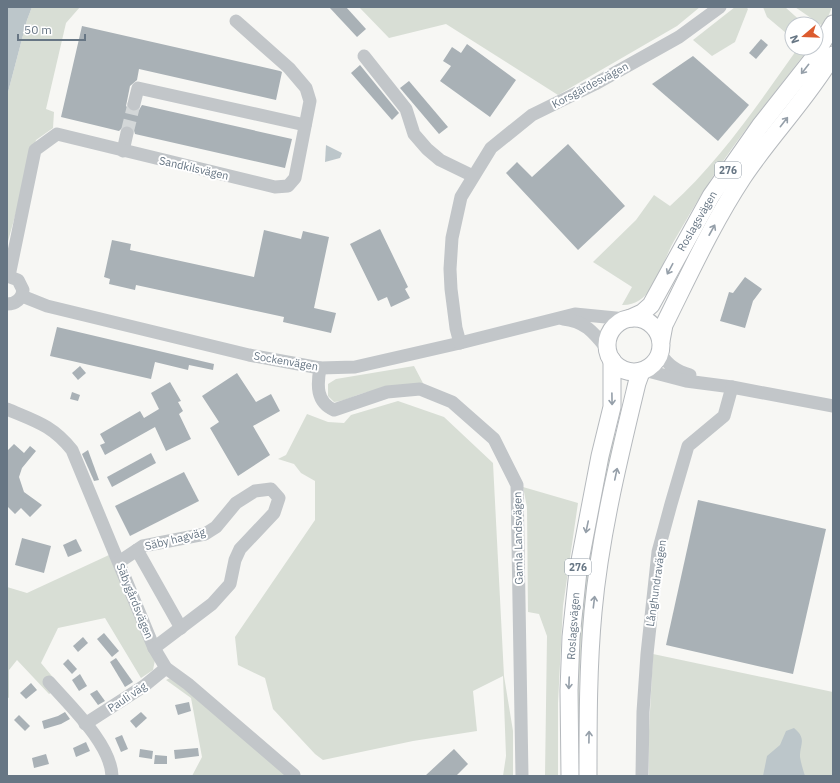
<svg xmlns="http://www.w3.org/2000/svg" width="840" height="783" font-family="'IBM Plex Sans',sans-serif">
<rect width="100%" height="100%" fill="#f7f7f4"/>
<g fill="#d8ded5">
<polygon points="32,7 80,7 66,23 46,109 54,112 53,128 36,140 7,245 7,96 27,20"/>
<polygon points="359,7 700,7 677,26 558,95 446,24 389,38"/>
<polygon points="735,7 746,7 748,9 735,42 712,56 693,40"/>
<polygon points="763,7 785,7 804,24 792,24 792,38 767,17"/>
<polygon points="795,7 832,7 824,27"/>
<path d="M 798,48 L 809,48 C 774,94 735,140 705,189 C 694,206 684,224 674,241 C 661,263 654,306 622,305 L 632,287 L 593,262 L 636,220 L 654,195 L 670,206 C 720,161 759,103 798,48 Z"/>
<path d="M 414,366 L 424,385 C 403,385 384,387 364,393 C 353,396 345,401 334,402 L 328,396 L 328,384 L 336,379 Z"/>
<polygon points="398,401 444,417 493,463 504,676 513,731 513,776 503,776 506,756 503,676 473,691 477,731 413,741 323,760 315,754 273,709 265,678 238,665 235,637 315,520 315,481 301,473 294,464 278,459 286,455 307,414 328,422 344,423 351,415"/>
<path d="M 616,431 C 601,504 586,577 581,651 C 578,692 579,734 579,776 L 575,776 L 574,733 L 580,602 L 608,454 Z"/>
<polygon points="523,487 578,503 563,606 558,703 558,776 545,776 547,636 539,614 528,612 527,507"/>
<polygon points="109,555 155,660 153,670 141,678 105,618 58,628 41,663 61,687 49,694 17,660 9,670 9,698 7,697 7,587 27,593"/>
<polygon points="653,654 833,692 833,776 649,776 649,731"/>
<polygon points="172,677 288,776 192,776 202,757 191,698 166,680"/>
</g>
<g fill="#bcc6ca">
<polygon points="7,7 32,7 27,20 7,96"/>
<polygon points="326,145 342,153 340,158 325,162"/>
<path d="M 794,728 C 807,739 800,743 800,757 C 801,763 803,770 805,776 L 763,776 L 767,756 L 780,745 L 786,731 Z"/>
</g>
<g fill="#a9b1b6">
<polygon points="329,7 346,7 366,29 357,37"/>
<polygon points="82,26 280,71 282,72 276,100 139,69 137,80 130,86 126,106 132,112 139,110 142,105 292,139 285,168 135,134 133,127 129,125 124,126 119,131 61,117"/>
<polygon points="761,39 768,45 756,59 749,53"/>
<polygon points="467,44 516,80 490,117 440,81 451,66 443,61 452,47 461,53"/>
<polygon points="693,56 749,105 718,141 652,84"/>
<polygon points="360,65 399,113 392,120 351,73"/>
<polygon points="409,81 448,127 439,134 400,88"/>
<polygon points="568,144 625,206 578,250 506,173 517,162 532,177"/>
<polygon points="380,229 408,287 405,289 410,298 391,307 387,297 378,301 350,244"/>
<polygon points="264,230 301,239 303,231 329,237 314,308 336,313 331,333 283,322 284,317 136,285 135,290 109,284 110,279 104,277 112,240 131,244 130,250 254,277"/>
<polygon points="745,277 762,289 753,301 745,328 720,321 729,292 733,293"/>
<polygon points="57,327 214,364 213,370 189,365 188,370 155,362 151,379 50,356"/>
<polygon points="80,366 86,373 78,380 72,373"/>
<polygon points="237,373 256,402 271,394 280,411 253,426 270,455 238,476 210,428 219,422 202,396"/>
<polygon points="170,382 181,401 178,402 183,411 179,414 191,439 166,451 155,427 105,455 100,445 105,443 100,434 140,411 144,418 159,409 151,393"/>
<polygon points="72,392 80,395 78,401 70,399"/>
<polygon points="14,444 24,453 30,446 36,451 22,468 19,477 24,492 42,505 30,517 21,508 15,514 7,506 7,451"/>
<polygon points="88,450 99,480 94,481 82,454"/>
<polygon points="151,453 156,463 112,487 107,477"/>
<polygon points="184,472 199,501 130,536 115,506"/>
<polygon points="698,500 826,529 793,674 666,645"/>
<polygon points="22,538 51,546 44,573 15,565"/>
<polygon points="76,539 82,551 68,557 63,545"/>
<polygon points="104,633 119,651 112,657 97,639"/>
<polygon points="83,637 88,643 78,652 73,646"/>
<polygon points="116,658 133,682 125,687 110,662"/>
<polygon points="68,659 77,669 72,674 63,664"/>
<polygon points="80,674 87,686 79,691 72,680"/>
<polygon points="31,683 37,690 26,699 20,693"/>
<polygon points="97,690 105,701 98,705 90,694"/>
<polygon points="189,702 191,711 178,715 175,705"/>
<polygon points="65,712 70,719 61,724 44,729 42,721 58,716"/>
<polygon points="141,712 147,718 136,728 130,721"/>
<polygon points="19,715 30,726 25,731 14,720"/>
<polygon points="122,735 128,749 121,752 115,738"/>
<polygon points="86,742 90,751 76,757 73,748"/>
<polygon points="198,748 199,756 175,759 174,750"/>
<polygon points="140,749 153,751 152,759 139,757"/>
<polygon points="454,749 468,764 456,776 425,776"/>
<polygon points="46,754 49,764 34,768 32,758"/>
<polygon points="155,755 167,756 167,764 154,764"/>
</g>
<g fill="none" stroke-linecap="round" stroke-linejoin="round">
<polyline stroke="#d3d7d8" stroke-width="13" stroke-dasharray="13 6" stroke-linecap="butt" points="127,133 134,104"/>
<defs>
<g id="major">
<polyline points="631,318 642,313 651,305 711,196 760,126 812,60 833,24"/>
<circle cx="634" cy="345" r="27"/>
<path d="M 661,341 L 664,325 C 689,275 712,224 743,177 C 771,135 807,99 833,55"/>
<polyline points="570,776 569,690 571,637 578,571 600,456 612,407 612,360"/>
<path d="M 588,776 C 588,722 588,666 593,612 C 600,535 619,458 637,383 L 641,372"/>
</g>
</defs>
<use href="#major" stroke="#b5b9bd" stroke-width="19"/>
<g stroke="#c2c6c9" stroke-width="13">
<polyline points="364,56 406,109 414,134 427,149 440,160 473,176"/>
<polyline points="134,104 138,88 305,125"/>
<polyline points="123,151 127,133"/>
<path d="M 7,276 L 18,280 L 23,290 C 22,299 16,304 7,304"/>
<polyline points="9,276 35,150 57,134 275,187 288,186 295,178 310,101 306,88 289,68 236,21"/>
<polyline points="22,296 47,306 249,355 320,368 355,367 460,343 575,314 626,319"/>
<path d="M 563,319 C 585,321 594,333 607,349"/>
<polyline points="460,343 456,328 451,289 450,269 452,238 461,197 491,148 532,115 595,84 679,37 720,7"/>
<path d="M 660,353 C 668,365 676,371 690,375"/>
<path d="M 320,368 C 317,385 316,402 334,410 L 387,392 L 420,389 L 452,402 L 494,439 L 517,485 L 522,776"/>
<polyline points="644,370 686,381 732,387"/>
<path d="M 7,409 C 35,421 52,425 72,450 L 154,648 L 166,668 L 188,684 L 294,775"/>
<polyline points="137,550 181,628"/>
<polyline points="119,562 143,546 205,534 216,527 236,503 255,491 271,489 279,498 274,513 240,549 235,560 230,584 212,604 154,648"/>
<path d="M 49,682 C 70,706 111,744 112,776"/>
<polyline points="85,724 144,686 166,668"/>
<polyline points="642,776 643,712 647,654 658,552 671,504 688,446 724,416 732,387 833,406"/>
</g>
<use href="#major" stroke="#fff" stroke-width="17"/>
</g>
<defs><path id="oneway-shaft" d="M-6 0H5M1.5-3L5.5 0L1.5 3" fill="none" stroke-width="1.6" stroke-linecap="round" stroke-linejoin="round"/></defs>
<g stroke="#959fa9">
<use href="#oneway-shaft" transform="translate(805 69) rotate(128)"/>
<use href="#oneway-shaft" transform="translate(784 122) rotate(-52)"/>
<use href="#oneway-shaft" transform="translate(712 230) rotate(-61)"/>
<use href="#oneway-shaft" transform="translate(670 269) rotate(118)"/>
<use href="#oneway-shaft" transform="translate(612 399) rotate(89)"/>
<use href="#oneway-shaft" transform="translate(616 474) rotate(-78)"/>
<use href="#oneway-shaft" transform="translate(587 527) rotate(102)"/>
<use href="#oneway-shaft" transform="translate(594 602) rotate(-83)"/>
<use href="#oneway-shaft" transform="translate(569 683) rotate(92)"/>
<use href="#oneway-shaft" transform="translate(589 737) rotate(-89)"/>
</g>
<g text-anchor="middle" stroke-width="4" stroke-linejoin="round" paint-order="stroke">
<g fill="#fff" stroke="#959fa9" stroke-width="1">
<rect x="715" y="162" width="26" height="16" rx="3"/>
<rect x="565" y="559" width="26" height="16" rx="3"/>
</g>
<g font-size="10" font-weight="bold" fill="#677684">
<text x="728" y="174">276</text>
<text x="578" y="571">276</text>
</g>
<g font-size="11" fill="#677684" stroke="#fff">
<text transform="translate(590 85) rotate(-28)" y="4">Korsgärdesvägen</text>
<text transform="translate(194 168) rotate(13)" y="4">Sandkilsvägen</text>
<text transform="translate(697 221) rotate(-60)" y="4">Roslagsvägen</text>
<text transform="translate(286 361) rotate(10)" y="4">Sockenvägen</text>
<text transform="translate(518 538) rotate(-91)" y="4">Gamla Landsvägen</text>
<text transform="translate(175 539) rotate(-14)" y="4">Säby hagväg</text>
<text transform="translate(656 583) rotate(-82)" y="4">Långhundravägen</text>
<text transform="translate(135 601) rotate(68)" y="4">Säbygårdsvägen</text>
<text transform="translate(573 626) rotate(-86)" y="4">Roslagsvägen</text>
<text transform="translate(127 697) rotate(-34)" y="4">Pauli väg</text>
</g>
</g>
<rect width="840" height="783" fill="none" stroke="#677684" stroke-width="16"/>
<g transform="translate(804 36) rotate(251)"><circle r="19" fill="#ffffff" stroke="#c2c8ce"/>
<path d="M0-3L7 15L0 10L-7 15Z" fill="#dc5b2e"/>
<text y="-6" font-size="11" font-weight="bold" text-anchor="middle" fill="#677684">N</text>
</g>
<path d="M18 34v6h67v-6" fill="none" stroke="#677684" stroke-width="2"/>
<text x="24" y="34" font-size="12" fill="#677684" stroke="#ffffff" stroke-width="3" paint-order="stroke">50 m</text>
</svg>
